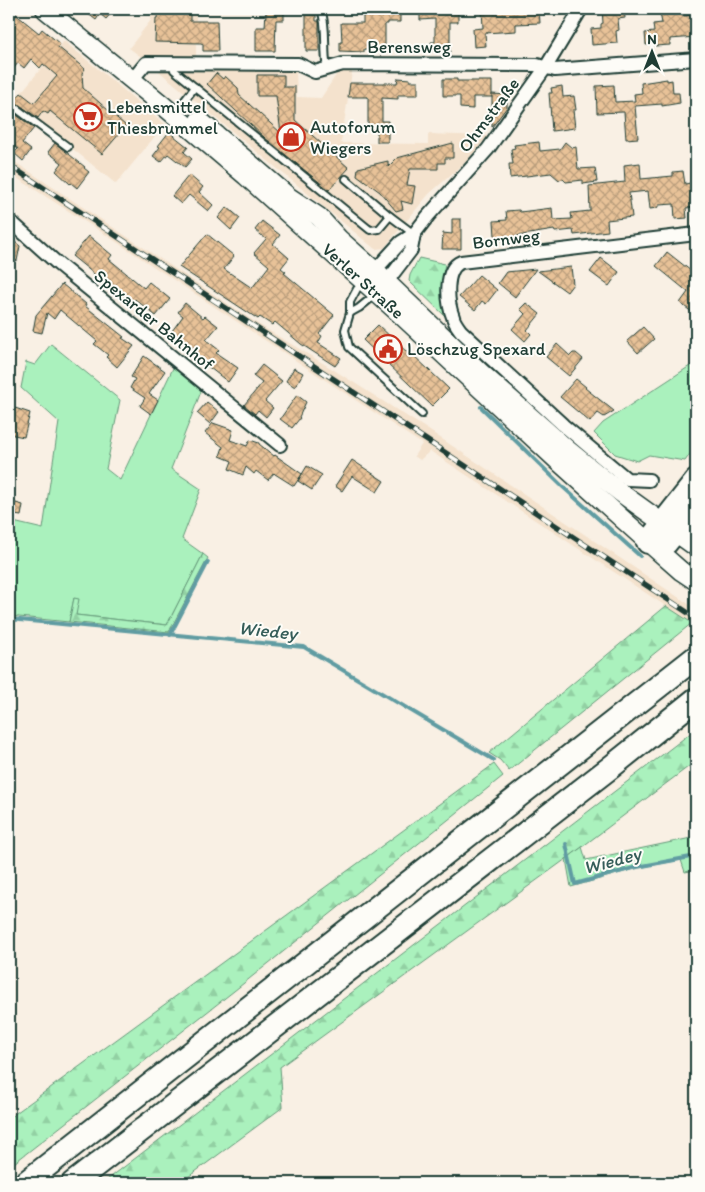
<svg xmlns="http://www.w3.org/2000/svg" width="705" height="1192" font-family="Itim,sans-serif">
<defs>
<pattern id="forest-firs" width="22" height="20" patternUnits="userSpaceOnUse" patternTransform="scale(1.25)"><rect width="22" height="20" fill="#aaf1bd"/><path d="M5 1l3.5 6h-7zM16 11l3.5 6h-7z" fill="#92d0a3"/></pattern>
<pattern id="building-cross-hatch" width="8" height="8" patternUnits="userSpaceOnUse" patternTransform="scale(1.25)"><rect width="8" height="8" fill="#e8c298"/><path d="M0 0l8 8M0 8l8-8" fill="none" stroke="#bb9f7d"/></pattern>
</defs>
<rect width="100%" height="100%" fill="#f9f0e4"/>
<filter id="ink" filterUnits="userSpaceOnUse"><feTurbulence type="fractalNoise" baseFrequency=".02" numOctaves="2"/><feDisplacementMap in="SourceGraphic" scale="10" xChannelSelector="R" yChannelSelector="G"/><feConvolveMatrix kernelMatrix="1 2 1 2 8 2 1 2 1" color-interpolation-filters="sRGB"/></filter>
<g filter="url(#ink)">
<g fill="#f4e2cd">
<polygon points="151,9 196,9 196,59 144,59 129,48 151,20"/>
<polygon points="64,41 165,124 116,184 14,101"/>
<polygon points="155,68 296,69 297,97 321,98 338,72 352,72 341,143 428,144 428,134 488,136 468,160 429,194 384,248 375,249"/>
<polygon points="9,158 258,324 334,370 430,431 696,609 696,626 430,451 420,460 414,456 422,444 106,235 9,173"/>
</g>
<g fill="#aaf1bd" stroke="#649778">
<polygon points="51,344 120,400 106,469 120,480 174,366 202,389 171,469 201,489 182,539 203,554 167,625 76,615 74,598 69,622 9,616 9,521 43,529 59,422 21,388 26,362 35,365"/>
<polygon points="696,362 696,446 685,461 649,455 637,461 615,454 594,433 603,423"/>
<polygon points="696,837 696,870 685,872 681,860 638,868 571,887 566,859 582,847 586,860"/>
</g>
<g fill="url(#forest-firs)" stroke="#649778">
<path d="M 419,258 L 445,264 C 440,283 444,300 447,318 L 409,281 L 410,275 Z"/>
<polygon points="203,554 208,558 169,632 69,622 74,598 79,599 76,615 167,625"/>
<polygon points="666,606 692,623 509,771 500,760 489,753"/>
<polygon points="696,729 696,761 566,859 280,1067 283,1107 180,1183 103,1183"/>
<polygon points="494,764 503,776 234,991 9,1167 9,1118"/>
</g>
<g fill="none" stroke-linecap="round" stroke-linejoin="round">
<g stroke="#619ca2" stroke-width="4">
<polyline points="481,407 563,487 640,556"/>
<polyline points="9,619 304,647 494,760"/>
<polyline points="170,635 208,562"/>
<polyline points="566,844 575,884 637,867 696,856"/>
</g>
</g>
<g fill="url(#building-cross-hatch)" stroke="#1f3d34">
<polygon points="82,9 115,9 106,19 100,14 96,20"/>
<polygon points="158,9 190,9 190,21 217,21 218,51 203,51 203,44 201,43 155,42 156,18 157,18"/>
<polygon points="273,9 283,9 284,11 284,20 276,20 275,51 256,51 256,27 265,27 266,11 273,11"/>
<polygon points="363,9 400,9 400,22 388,22 388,24 385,24 385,49 364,49 364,52 340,51 340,42 342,42 341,23 363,23"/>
<polygon points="458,9 458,22 450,22 450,52 432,51 431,42 435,42 435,19 420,20 420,10"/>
<polygon points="482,9 539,9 540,23 516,24 516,31 485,33 486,46 474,47 473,29 483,28"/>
<polygon points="602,9 624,9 625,18 618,19 619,30 616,31 617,43 592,45 591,29 601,28 601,24 603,23"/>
<polygon points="659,9 682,9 682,16 695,15 696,37 670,39 670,45 655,46 655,44 646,45 645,33 654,32 653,24 662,23"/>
<polygon points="13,12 39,33 42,29 60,44 58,47 85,69 82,73 83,88 126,126 102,154 50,111 48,114 43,111 38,118 14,101 21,93 34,103 57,76 43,64 40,68 31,59 24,68 18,63 9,74 9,18"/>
<polygon points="306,15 316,15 316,21 319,21 319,51 306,51"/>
<polygon points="216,73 223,79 225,76 238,88 239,95 281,133 276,96 257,96 257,75 284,75 284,87 295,87 295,120 349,168 329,190 265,138 207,84"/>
<polygon points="398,78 410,79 410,81 418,81 418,95 398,95 398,99 382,98 382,121 388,121 388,142 377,142 377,129 368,129 368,97 348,97 350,83 397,83"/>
<polygon points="443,79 457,79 457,81 492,81 492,97 473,97 473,109 460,108 460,96 443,96"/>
<polygon points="667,79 667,81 672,80 673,93 679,93 680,103 662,106 662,104 635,106 638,138 626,139 624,112 597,113 596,86 614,85 615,102 635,101 634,94 642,93 641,83"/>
<polygon points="562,86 563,97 574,96 576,110 573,110 575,128 552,131 549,93 552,93 551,88"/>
<polygon points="492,94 507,95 507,107 492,127"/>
<polygon points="11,111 34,128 22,143 31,150 23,161 14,153 18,149 9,142 9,114"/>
<polygon points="169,132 188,147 184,152 192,159 185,167 168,154 161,162 153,156 160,147 158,146"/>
<polygon points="539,142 540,151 560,149 565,142 572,148 576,147 578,169 595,168 597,182 583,184 583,180 566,182 563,179 559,180 551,173 510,178 509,164 513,164 511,149 515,148 514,145"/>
<polygon points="55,143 85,167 84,168 89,172 77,188 71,183 70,184 56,171 62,163 48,152"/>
<polygon points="453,143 453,158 445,158 445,163 438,163 438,169 410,169 407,185 415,186 412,204 401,201 403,209 396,211 380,192 357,175 358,168 388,161 388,167 397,158"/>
<polygon points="640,163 641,179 673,176 673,172 683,171 685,184 696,182 696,207 686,208 687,218 675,219 674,204 659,205 657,208 650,209 648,191 629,193 632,217 607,220 608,231 574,235 573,230 555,232 554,230 517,236 517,242 505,243 495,236 494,221 507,220 506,211 519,210 520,212 552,208 553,220 572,219 571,213 590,211 589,186 625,182 624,165"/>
<polygon points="189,175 203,187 199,192 213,205 208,211 189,195 181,204 172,196"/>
<polygon points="227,207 240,218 231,230 218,218"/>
<polygon points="452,219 461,219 461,249 442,249 443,233 452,234"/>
<polygon points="262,221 280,235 273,244 289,258 281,268 286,272 284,273 334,315 319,334 322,336 318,343 341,358 335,366 301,344 275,322 272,325 260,317 258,319 179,267 207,234 234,256 224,269 252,288 269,266 254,253 266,239 255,230"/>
<polygon points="89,236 112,255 109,259 144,288 149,282 170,299 156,316 135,299 130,305 119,296 120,295 72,256"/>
<polygon points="9,237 20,246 17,261 9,259"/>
<polygon points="667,252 696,275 696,309 693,313 680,303 688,292 656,266"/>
<polygon points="601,258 619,272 609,286 590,272"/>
<polygon points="571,267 573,284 567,292 538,271"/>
<polygon points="536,269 515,297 498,283 506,272"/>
<polygon points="479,275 497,290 486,304 482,301 475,310 459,297"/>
<polygon points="62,284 86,304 85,306 124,337 122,338 134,346 117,367 106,357 108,355 94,344 97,341 60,310 54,319 47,313 42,333 33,331 36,315"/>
<polygon points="185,303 203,318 205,316 218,326 206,340 219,350 216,353 238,368 228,382 192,354 196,350 172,331 183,316 178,312"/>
<polygon points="526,303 540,314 527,330 531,334 525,341 512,329 525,314 520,309"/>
<polygon points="378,325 409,354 411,353 449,389 432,406 363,340"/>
<polygon points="643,327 654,339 638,353 627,341"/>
<polygon points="557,344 570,356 573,353 576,353 583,359 569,376 546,357"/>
<polygon points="144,356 165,371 149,394 158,400 151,414 140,406 145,398 130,388 135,379 131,377"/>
<polygon points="262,365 282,381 265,401 273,408 266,417 258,410 255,414 244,405 262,383 253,376"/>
<polygon points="294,368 303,373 295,387 286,381"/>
<polygon points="576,379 586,387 585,388 614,411 604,417 598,413 590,422 560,397"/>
<polygon points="297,395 306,402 299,417 300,418 292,428 280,419"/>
<polygon points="207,402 219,412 210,424 197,413"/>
<polygon points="9,406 30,413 24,437 9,434"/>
<polygon points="213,423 233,430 230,440 247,446 250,440 259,443 259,444 274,456 275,455 302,474 294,486 275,474 274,473 268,480 256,471 254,474 246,467 243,475 229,469 232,461 220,456 223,447 205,433"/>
<polygon points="352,460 384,481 377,492 352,476 342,491 335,486"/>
<polygon points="307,466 322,475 312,490 298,481"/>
<polygon points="9,501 23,505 21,516 9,514"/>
</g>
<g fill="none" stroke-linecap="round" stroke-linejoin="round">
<defs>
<g id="lane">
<path d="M 321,9 C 328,29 323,49 327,69"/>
<polyline points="174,64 174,70 370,230 379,229 390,216"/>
<polyline points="9,103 68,147"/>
<polyline points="181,105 195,87"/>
<polyline points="346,179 390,216 414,234"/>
<polyline points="363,283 357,289 350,302 350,313 345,330 349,347 422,414"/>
<polyline points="350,313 359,308 375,295"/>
</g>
<g id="street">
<polyline points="132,80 146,63 298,64 315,72 343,64 537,65 555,70 696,59"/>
<polyline points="9,220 58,264 280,445"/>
<polyline points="370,276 401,242 414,234 428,216 488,149 546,67 581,9"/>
<polyline points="382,288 411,250 414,234"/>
<path d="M 649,480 L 627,479 L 563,425 L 461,331 C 458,327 454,322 453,317 C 447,302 444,269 461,262 L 696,234"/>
</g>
<g id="secondary">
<polyline points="45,9 159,102 246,176 400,314 558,461 648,542 681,571 696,581"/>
<polyline points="199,120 289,197 319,217 339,239 375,271 480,372 568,450 621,493 696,547"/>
</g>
<g id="highway">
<polyline points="648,542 696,481"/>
<polyline points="666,543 696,506"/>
<polyline points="25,1183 696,657"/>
<polyline points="73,1183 611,767 696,699"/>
</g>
</defs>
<use href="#lane" stroke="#1f3d34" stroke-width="10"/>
<use href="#street" stroke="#1f3d34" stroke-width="16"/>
<use href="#secondary" stroke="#1f3d34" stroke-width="21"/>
<use href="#highway" stroke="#1f3d34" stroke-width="26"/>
<use href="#lane" stroke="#fdfcf7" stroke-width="6"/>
<use href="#street" stroke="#fdfcf7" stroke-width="12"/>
<use href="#secondary" stroke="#fdfcf7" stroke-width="18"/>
<use href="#highway" stroke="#fdfcf7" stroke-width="22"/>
<defs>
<polyline id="rail" points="9,165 696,618"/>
</defs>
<use href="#rail" stroke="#1f3d34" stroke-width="5.5"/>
<use href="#rail" stroke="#fdfcf7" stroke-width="4" stroke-dasharray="11" stroke-linecap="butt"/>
</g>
</g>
<defs>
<symbol id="supermarket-ring" viewBox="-11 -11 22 22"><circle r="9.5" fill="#fdfcf7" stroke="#c8321e" stroke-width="1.5"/><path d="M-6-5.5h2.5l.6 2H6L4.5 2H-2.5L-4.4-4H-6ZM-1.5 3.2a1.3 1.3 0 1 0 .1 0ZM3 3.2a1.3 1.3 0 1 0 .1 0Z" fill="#c8321e"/></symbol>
<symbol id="shop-ring" viewBox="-11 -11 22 22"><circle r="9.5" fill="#fdfcf7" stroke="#c8321e" stroke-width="1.5"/><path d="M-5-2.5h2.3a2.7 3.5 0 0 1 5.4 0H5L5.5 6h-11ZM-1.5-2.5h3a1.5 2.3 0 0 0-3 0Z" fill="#c8321e"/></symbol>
<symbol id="civic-ring" viewBox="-11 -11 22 22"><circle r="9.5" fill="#fdfcf7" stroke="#c8321e" stroke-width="1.5"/><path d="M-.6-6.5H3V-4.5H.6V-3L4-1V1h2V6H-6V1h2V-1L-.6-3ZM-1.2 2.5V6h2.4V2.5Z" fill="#c8321e"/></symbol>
</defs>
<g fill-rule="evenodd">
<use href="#supermarket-ring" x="72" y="101" width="32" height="32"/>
<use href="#shop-ring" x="275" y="121" width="32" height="32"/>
<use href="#civic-ring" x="372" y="333" width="32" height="32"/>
</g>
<g text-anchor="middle" stroke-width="4" stroke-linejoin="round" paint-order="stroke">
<g font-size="18" fill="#1f3d34" stroke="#fdfcf7">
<text x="409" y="53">Berensweg</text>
<text transform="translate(489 115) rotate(-53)" y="6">Ohmstraße</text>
<text transform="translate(506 239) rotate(-7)" y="6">Bornweg</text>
<text transform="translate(363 281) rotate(42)" y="6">Verler Straße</text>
<text transform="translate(154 320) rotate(39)" y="6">Spexarder Bahnhof</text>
</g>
<g font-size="18" fill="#1f3d34" stroke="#fdfcf7" text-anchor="start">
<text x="107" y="113">Lebensmittel<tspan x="107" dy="21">Thiesbrummel</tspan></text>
<text x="310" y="133">Autoforum<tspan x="310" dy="21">Wiegers</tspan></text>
<text x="407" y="355">Löschzug Spexard</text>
</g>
<g font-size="19" font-style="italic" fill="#355d59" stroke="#fdfcf7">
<text transform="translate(268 630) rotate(6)" y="7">Wiedey</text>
<text transform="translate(612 860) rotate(-15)" y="7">Wiedey</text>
</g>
</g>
<rect width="705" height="1192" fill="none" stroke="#fdfcf7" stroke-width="30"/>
<rect x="15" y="15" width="675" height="1162" fill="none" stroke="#1f3d34" stroke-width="2" filter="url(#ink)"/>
<g transform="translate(652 52)" stroke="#fdfcf7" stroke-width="4" paint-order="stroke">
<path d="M0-4L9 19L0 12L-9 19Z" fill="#1f3d34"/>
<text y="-8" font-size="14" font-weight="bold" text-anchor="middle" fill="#1f3d34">N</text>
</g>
</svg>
